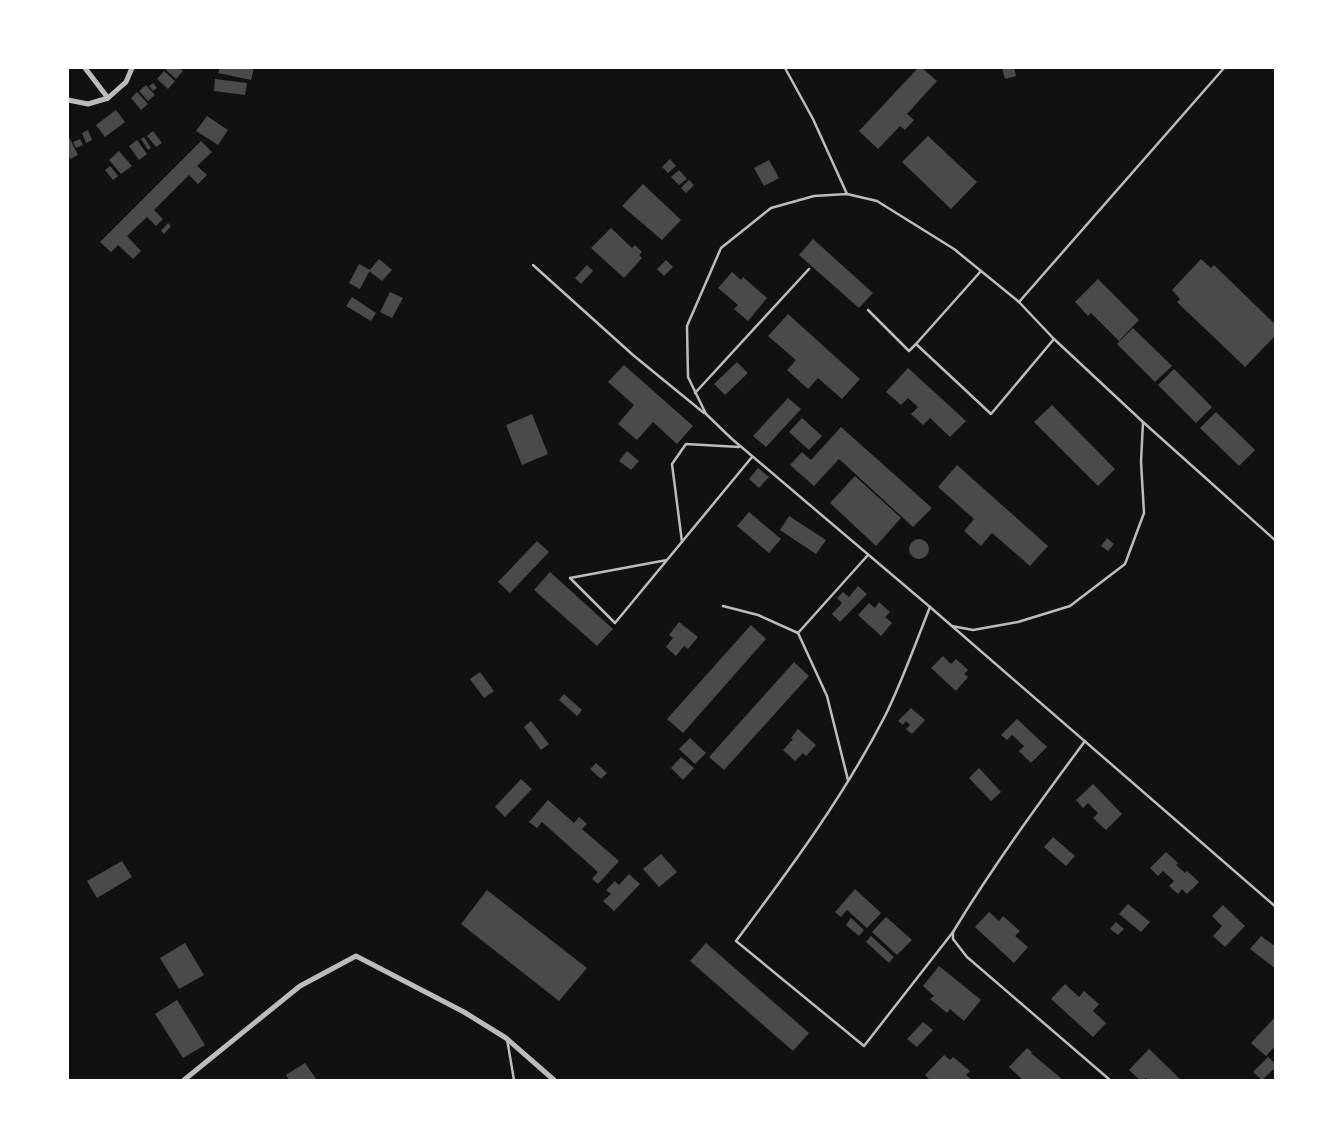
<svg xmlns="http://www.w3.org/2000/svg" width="1343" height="1148" font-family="'IBM Plex Sans',sans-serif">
<rect width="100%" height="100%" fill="#111"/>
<g fill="#4a4a4a">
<polygon points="167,68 179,68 183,71 176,79 165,69"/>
<polygon points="220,68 254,68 251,80 218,73"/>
<polygon points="918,68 922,68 937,81 907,114 914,120 905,130 900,126 878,149 859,131"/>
<polygon points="1002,68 1014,68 1016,76 1005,79"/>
<polygon points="164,71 175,81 168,89 157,79"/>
<polygon points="215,79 247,83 245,95 214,91"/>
<polygon points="153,83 157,88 153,91 149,86"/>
<polygon points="146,85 155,95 148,101 139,91"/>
<polygon points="137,92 148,104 141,110 131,98"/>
<polygon points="116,110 125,122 105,137 96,125"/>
<polygon points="207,116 228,130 218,145 196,131"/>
<polygon points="88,130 92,140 86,143 82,133"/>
<polygon points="153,131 162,143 156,147 147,136"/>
<polygon points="68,135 78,155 70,159 68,154"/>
<polygon points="928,136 977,182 951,209 902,162"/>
<polygon points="144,137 151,148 148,150 141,139"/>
<polygon points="80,139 83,145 76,148 73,142"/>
<polygon points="137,140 147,154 139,160 129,146"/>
<polygon points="201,141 212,152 197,166 207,175 198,184 189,175 154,210 163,219 156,226 147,217 127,236 141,251 133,259 118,245 111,252 100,242"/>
<polygon points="119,151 132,166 121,174 109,160"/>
<polygon points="670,159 676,166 668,173 662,167"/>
<polygon points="769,160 779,178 764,186 754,168"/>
<polygon points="110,166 118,176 113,180 105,170"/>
<polygon points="679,170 687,179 679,185 671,177"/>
<polygon points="689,180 694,185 686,193 681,188"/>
<polygon points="643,184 681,220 662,240 622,206"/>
<polygon points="168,223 171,226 164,234 161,231"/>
<polygon points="611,228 632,248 635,245 642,252 639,255 642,258 624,278 591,248"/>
<polygon points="813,239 873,293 859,308 799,255"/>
<polygon points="379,259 392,270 382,281 369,271"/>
<polygon points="1201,259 1211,268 1214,265 1276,325 1276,335 1245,367 1177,302 1180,299 1172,290"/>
<polygon points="666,260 673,267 664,276 657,269"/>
<polygon points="359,264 370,270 360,289 349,283"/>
<polygon points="587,265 593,271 581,284 575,278"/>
<polygon points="732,272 741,280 743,277 767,298 748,321 734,309 738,305 718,288"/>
<polygon points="1098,279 1139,320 1119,341 1091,313 1088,316 1075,302"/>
<polygon points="390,292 403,298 392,318 380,312"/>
<polygon points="352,297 376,313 371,321 346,306"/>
<polygon points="788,314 860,379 842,399 818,378 808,389 787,370 796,360 768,336"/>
<polygon points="1133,328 1172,366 1155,382 1117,344"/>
<polygon points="737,362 748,373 725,395 714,384"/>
<polygon points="624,365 693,426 677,444 653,422 637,440 618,424 634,405 608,382"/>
<polygon points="908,368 966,421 950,437 930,418 923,425 911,414 918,407 908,398 901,405 886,392"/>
<polygon points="1174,369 1212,407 1196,423 1158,385"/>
<polygon points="788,398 801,409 766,447 753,436"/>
<polygon points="1052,405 1115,469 1098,486 1034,422"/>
<polygon points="1216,412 1255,450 1239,466 1200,428"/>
<polygon points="532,414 548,454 522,465 506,425"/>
<polygon points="802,418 822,436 809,450 789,432"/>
<polygon points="841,427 932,508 913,527 839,459 814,486 790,465 802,452 811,460"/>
<polygon points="627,451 639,461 631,470 619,461"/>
<polygon points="957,465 1048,546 1030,566 992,533 981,546 964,531 974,519 938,487"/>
<polygon points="758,468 769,477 759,488 749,479"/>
<polygon points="855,476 901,518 876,546 830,503"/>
<polygon points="749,512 781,539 769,553 737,526"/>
<polygon points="789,516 826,540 816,554 780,530"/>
<polygon points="1107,538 1114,544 1108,551 1101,546"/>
<circle cx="919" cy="549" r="10"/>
<polygon points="537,541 549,552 510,593 498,582"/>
<polygon points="550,572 613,629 597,646 534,590"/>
<polygon points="858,586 867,594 840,622 832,614 842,603 837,598 843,592 849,597"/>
<polygon points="879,602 890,612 885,617 892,623 881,636 858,615 869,603 875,608"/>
<polygon points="679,622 698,637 688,649 684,646 676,656 666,647 673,638 669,635"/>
<polygon points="751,625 766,639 683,733 667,719"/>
<polygon points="943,656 951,664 956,659 968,670 964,674 968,677 956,691 931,668"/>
<polygon points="794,662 809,676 724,770 709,757"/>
<polygon points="480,672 494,691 484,698 470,679"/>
<polygon points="564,694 582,710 577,716 559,700"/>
<polygon points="911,708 925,720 912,734 906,729 910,725 906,721 903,725 898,721"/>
<polygon points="1017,719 1047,747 1031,763 1019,751 1024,746 1012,735 1007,740 1001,735"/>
<polygon points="531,721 549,744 541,750 524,727"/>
<polygon points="798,729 816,745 806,756 803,753 795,761 783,750 793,739 791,738"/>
<polygon points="690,738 706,753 695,764 679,749"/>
<polygon points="681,757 694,768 683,780 671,768"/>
<polygon points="596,763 607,773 601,779 590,769"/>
<polygon points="979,768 1001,792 991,801 969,778"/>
<polygon points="521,779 532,789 505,817 495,807"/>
<polygon points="1093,784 1122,814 1106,830 1093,818 1098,813 1088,803 1083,808 1076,800"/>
<polygon points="548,800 574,823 579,817 587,824 582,829 619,861 598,884 592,879 598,872 542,822 537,828 529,822"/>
<polygon points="1053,837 1075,856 1066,866 1044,847"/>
<polygon points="1166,852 1178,863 1176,865 1185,873 1187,871 1199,882 1187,894 1182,889 1178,894 1169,886 1174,881 1163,871 1158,876 1150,868"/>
<polygon points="661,854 677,872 659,887 643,869"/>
<polygon points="122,861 132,877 97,898 87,881"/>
<polygon points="629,874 640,884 614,911 603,901 611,894 606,890 615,881 619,885"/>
<polygon points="855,889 881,913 867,928 847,910 841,917 835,912"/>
<polygon points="487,890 587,968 559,1001 461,924"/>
<polygon points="1128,904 1150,922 1141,932 1119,914"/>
<polygon points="1223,905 1245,926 1225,947 1213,936 1222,926 1212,916"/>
<polygon points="989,912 999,921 1003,916 1020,931 1015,936 1028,947 1014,963 975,927"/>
<polygon points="886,917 912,940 897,955 872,932"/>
<polygon points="851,918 864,930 859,936 846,925"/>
<polygon points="1116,922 1124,929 1118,935 1110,929"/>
<polygon points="871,936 894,957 889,963 866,942"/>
<polygon points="1261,936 1276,947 1276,969 1250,949"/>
<polygon points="185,943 204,975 179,989 160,958"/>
<polygon points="706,943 809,1033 793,1051 690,961"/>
<polygon points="939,966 981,1000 964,1021 950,1009 947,1013 930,999 934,996 923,986"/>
<polygon points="1065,984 1079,997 1084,991 1099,1004 1093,1011 1106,1023 1093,1037 1051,999"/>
<polygon points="177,1000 205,1045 183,1058 155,1014"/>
<polygon points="1276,1016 1276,1045 1266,1056 1251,1043"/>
<polygon points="923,1022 933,1030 917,1047 907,1039"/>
<polygon points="1027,1048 1032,1052 1031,1053 1063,1080 1023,1080 1009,1067"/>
<polygon points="1149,1049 1180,1079 1178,1080 1148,1080 1146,1078 1143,1080 1140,1080 1129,1070"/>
<polygon points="944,1055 950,1060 953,1057 970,1071 966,1075 972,1080 930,1080 925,1075"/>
<polygon points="1268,1057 1276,1064 1276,1067 1262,1080 1253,1072"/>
<polygon points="305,1063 317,1080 289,1080 286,1075"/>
</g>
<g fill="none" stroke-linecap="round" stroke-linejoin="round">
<g stroke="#bcbcbc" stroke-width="2.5">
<polyline points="785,68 813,119 847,194"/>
<polyline points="533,265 633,355 704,413"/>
<polyline points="981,271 916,344 991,414 1054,339"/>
<polyline points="1019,302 1224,68"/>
<polyline points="868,310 909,351 916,344"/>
<polyline points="695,393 809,269"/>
<polyline points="1276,541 1143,422 1054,339 1019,302 954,249 877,201 847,194 814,196 771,208 721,248 687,326 688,377 706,414 732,439 930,607 1276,907"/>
<polyline points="682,542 672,464 686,444 739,447"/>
<polyline points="667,560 570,578 615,623 752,457"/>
<polyline points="723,606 758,615 798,633"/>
<path d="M 930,607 C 916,642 902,682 885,716 C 844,796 790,869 736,941 L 864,1046 L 953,932"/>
<polyline points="952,626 973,630 1018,622 1070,606 1125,564 1144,513 1141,462 1143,422"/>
<path d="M 1085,741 C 1039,803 993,866 953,932 L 953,939 L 967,957 L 1110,1080"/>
<polyline points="848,780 827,696 798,633 868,555"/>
<polyline points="507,1039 514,1080"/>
</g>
<g stroke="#bcbcbc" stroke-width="5">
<polyline points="85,68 108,98"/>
<polyline points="68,100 88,104 108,98 126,82 132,68"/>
<polyline points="184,1080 300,986 356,956 464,1012 506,1038 554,1080"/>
</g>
</g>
<rect width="1343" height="1148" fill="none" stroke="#ffffff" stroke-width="138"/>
</svg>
